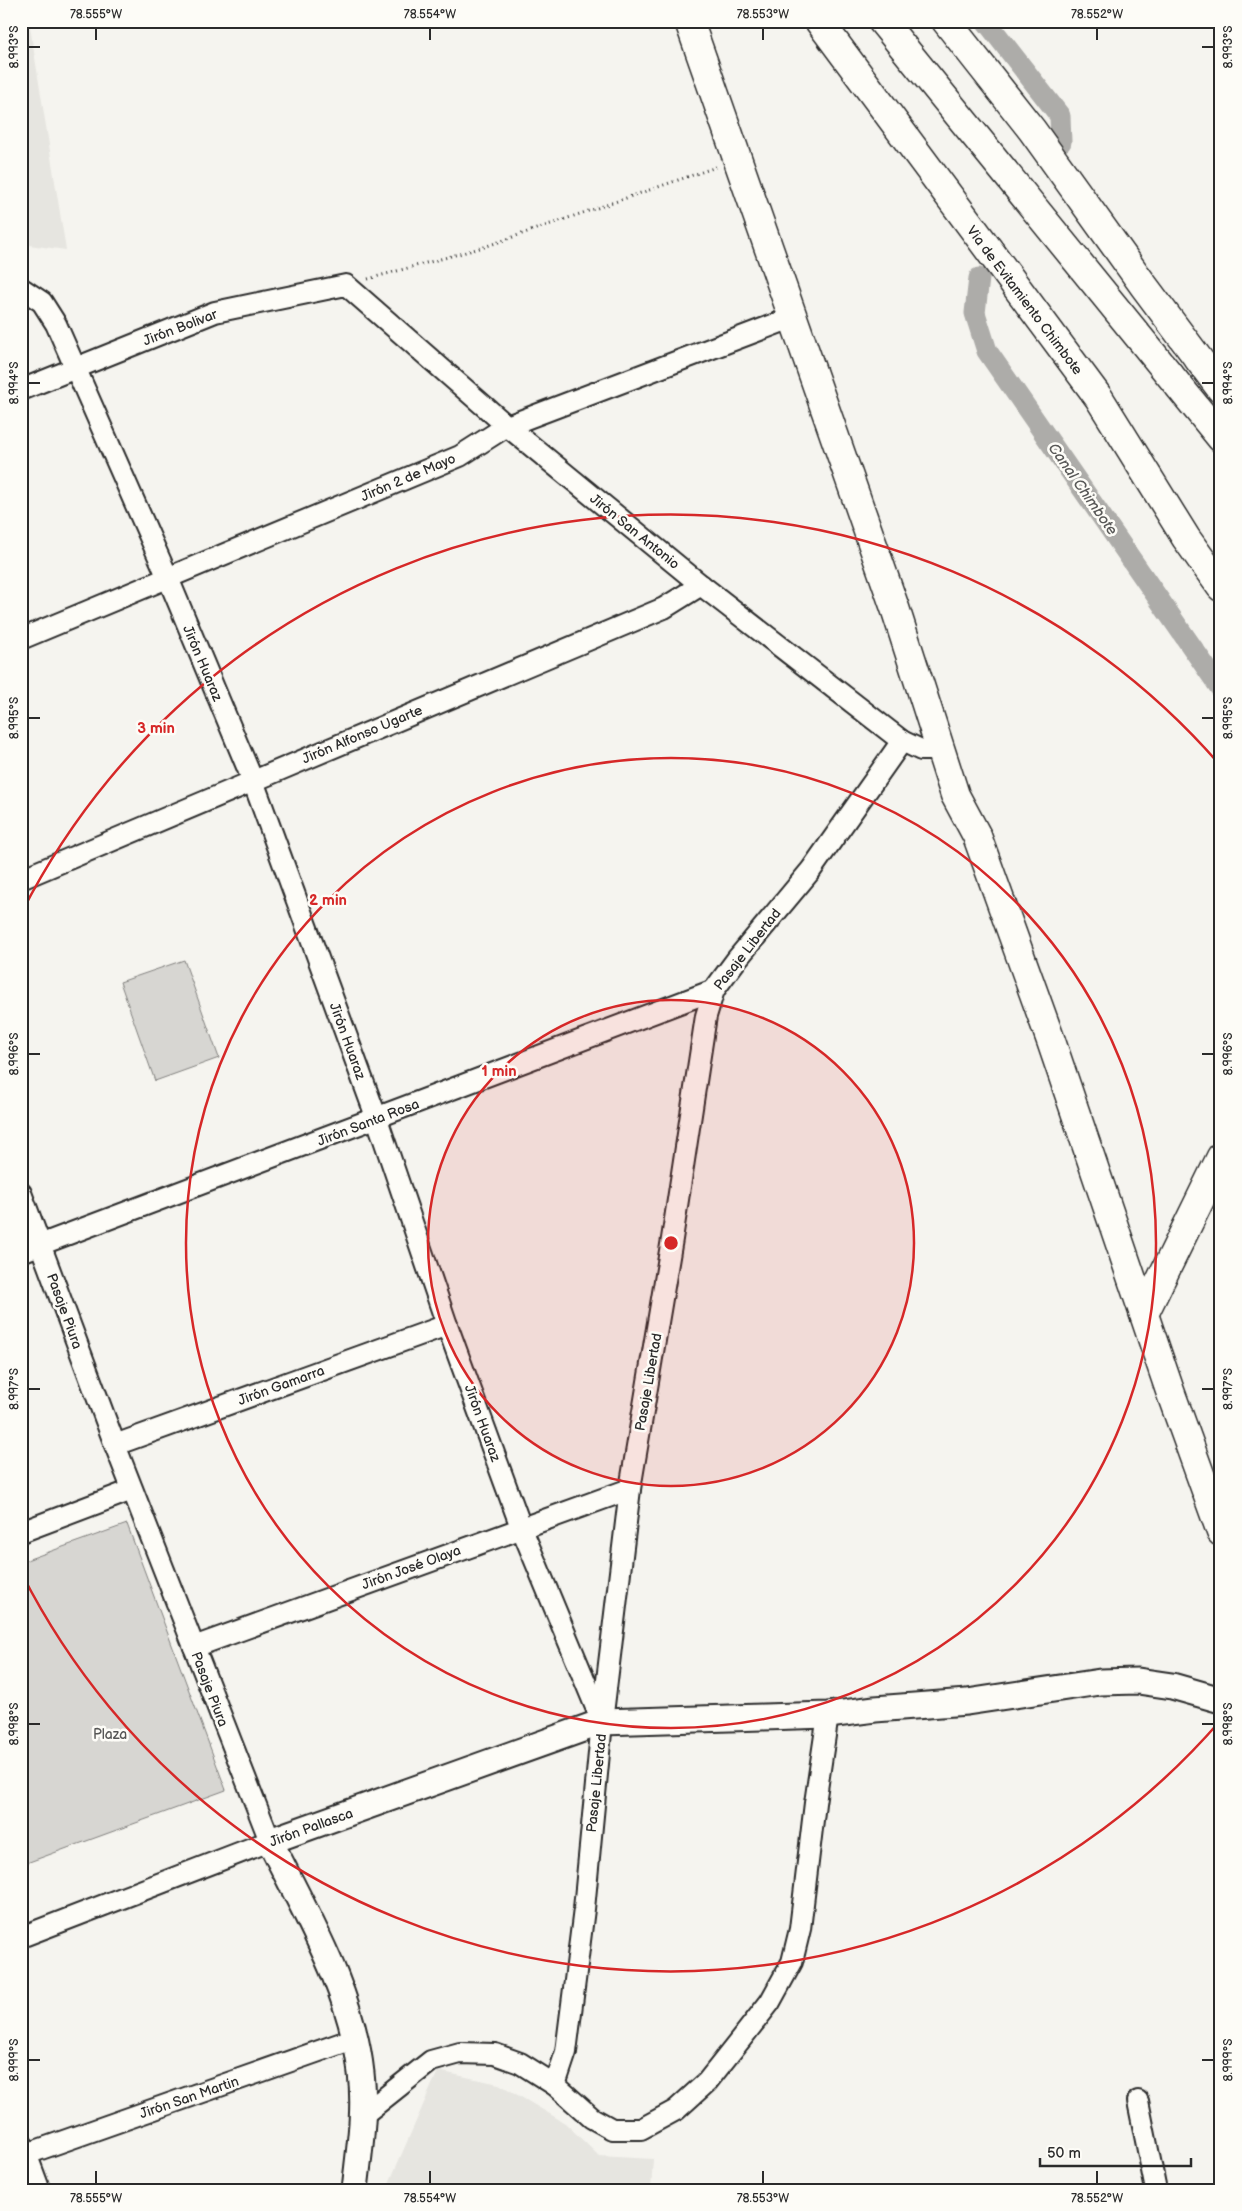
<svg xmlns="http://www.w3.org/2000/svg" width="1242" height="2211" font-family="'Balsamiq Sans',sans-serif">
<rect width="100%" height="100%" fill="#f5f4ef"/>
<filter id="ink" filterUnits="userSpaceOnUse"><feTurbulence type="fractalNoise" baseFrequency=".02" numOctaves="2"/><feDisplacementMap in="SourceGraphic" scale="10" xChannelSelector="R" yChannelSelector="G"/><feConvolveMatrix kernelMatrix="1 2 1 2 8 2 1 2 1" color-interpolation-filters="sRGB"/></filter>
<g filter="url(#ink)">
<g fill="#e6e5e0">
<polygon points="21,21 29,21 66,250 21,244"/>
<polygon points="438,2071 499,2084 565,2123 599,2156 653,2159 651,2190 386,2190"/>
</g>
<g fill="#d7d6d2" stroke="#81807e">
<polygon points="184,960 219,1058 155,1081 120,982"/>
<polygon points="127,1524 226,1790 21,1865 21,1562"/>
</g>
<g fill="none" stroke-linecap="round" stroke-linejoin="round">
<g stroke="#adaca9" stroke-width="21">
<polyline points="986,21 1060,116 1061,142"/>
<polyline points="979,278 975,313 987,351 1221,689"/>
</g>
<defs>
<g id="minor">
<polyline points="21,288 42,302 56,324 168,578 253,781 377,1119 447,1325 521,1527 602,1722"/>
<polyline points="21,390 215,312 346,285 507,426 701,585 902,741 921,750 940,750"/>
<polyline points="21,639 460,456 507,426 794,317"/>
<polyline points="21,879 664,608 701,585"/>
<polyline points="21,1193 115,1445 270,1841 21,1937"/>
<polyline points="21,1252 714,990"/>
<polyline points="115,1445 447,1325"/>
<polyline points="21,1532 132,1490"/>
<polyline points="194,1647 630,1489"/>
<polyline points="555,2085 566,2052 584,1909 602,1722 630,1489 672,1239 706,1016 714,990 737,959 811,870 902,741"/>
<polyline points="1138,2101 1156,2190"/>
<polyline points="363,2115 431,2061 460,2053 495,2054 520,2063 555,2085 592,2118 612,2129 641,2129 676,2110 707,2082 745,2034 770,2002 792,1962 800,1929 815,1803 828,1715"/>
<polyline points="21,2156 356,2038"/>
</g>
<g id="tertiary">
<polyline points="21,2147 37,2190"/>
<path d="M 355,2190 C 359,2151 366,2112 361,2073 C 352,1990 306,1915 270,1841 L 602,1722 L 828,1715 L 875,1709 L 967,1702 L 1100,1682 L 1138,1681 L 1172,1686 L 1221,1700"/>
</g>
<polyline id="secondary" points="946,21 1032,130 1144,286 1221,389"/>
<g id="primary">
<polyline points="689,21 896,611 955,795 977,836 1051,1041 1170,1391 1221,1532"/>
<polyline points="1144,1314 1221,1157"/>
</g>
<g id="trunk">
<polyline points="819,21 1099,398 1186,538 1221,587"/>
<polyline points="882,21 1221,438"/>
</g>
</defs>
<use href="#minor" stroke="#2b2b2b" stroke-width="24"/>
<use href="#tertiary" stroke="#2b2b2b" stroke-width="29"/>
<use href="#secondary" stroke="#2b2b2b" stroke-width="31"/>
<use href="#primary" stroke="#2b2b2b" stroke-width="31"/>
<use href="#trunk" stroke="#2b2b2b" stroke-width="31"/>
<polyline stroke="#2b2b2b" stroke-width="3" stroke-dasharray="1 4" stroke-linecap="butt" points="368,279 484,247 716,167"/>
<use href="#minor" stroke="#fdfcf7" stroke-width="20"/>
<use href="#tertiary" stroke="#fdfcf7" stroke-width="25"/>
<use href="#secondary" stroke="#fdfcf7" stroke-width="28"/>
<use href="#primary" stroke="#fdfcf7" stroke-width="28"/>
<use href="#trunk" stroke="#fdfcf7" stroke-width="28"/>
</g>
</g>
<path fill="none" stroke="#2b2b2b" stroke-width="2" d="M 96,28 L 96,40M 430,28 L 430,40M 763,28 L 763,40M 1097,28 L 1097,40M 28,47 L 40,47M 1202,47 L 1214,47M 28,383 L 40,383M 1202,383 L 1214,383M 28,718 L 40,718M 1202,718 L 1214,718M 28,1054 L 40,1054M 1202,1054 L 1214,1054M 28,1389 L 40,1389M 1202,1389 L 1214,1389M 28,1724 L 40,1724M 1202,1724 L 1214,1724M 28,2060 L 40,2060M 1202,2060 L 1214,2060M 96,2171 L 96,2184M 430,2171 L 430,2184M 763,2171 L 763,2184M 1097,2171 L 1097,2184"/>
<circle cx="671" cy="1243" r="243" fill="#d62828" fill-opacity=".12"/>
<g fill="none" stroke="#d62828" stroke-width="2.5">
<circle cx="671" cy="1243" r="243"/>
<circle cx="671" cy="1243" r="485"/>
<path d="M1220 1721A728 728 0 0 1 22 1574M22 912A728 728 0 0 1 1220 765"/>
</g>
<g text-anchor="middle" stroke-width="5" stroke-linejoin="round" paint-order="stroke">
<g font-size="14" fill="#2b2b2b" stroke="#fdfcf7">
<text transform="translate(1025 300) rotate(53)" y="5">Via de Evitamiento Chimbote</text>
<text transform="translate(180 327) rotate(-21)" y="5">Jirón Bolivar</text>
<text transform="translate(408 477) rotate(-23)" y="5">Jirón 2 de Mayo</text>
<text transform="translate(635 531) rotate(39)" y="5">Jirón San Antonio</text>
<text transform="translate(203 663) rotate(67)" y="5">Jirón Huaraz</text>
<text transform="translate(362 734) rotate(-23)" y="5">Jirón Alfonso Ugarte</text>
<text transform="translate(747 949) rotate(-52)" y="5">Pasaje Libertad</text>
<text transform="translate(348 1041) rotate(70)" y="5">Jirón Huaraz</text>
<text transform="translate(368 1122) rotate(-21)" y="5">Jirón Santa Rosa</text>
<text transform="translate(65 1311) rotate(70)" y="5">Pasaje Piura</text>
<text transform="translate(648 1382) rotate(-80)" y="5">Pasaje Libertad</text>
<text transform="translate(281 1385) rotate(-20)" y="5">Jirón Gamarra</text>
<text transform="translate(483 1423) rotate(70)" y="5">Jirón Huaraz</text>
<text transform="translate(411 1567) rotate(-20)" y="5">Jirón José Olaya</text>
<text transform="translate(210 1689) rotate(69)" y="5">Pasaje Piura</text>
<text transform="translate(596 1783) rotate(-84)" y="5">Pasaje Libertad</text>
<text transform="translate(311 1827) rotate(-20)" y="5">Jirón Pallasca</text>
<text transform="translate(189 2097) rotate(-19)" y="5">Jirón San Martin</text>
</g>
<g font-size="14" fill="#565655" stroke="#fdfcf7">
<text x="110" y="1739">Plaza</text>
</g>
<g font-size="15" font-style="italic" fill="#585857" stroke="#fdfcf7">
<text transform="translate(1083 489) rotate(55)" y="5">Canal Chimbote</text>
</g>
</g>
<circle cx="671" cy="1243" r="8" fill="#d62828" stroke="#fdfcf7" stroke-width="2.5"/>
<g font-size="15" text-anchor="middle" font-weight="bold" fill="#d62828" stroke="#fdfcf7" stroke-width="5" stroke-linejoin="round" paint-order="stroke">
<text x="156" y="733">3 min</text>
<text x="328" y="905">2 min</text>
<text x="499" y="1076">1 min</text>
</g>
<rect width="1242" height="2211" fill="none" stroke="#fdfcf7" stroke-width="55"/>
<path d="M1040 2158v8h151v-8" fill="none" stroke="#2b2b2b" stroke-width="2.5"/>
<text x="1047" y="2158" font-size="15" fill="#2b2b2b" stroke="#fdfcf7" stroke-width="4" paint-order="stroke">50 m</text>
<rect x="28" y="28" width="1186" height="2156" fill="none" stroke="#2b2b2b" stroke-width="2"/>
<g font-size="12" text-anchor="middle" fill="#2b2b2b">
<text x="96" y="18">78.555°W</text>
<text x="430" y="18">78.554°W</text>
<text x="763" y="18">78.553°W</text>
<text x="1097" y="18">78.552°W</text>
<text transform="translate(14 47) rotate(-90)" y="4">8.993°S</text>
<text transform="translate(1228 47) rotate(-90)" y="4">8.993°S</text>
<text transform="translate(14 383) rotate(-90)" y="4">8.994°S</text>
<text transform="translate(1228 383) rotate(-90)" y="4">8.994°S</text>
<text transform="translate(14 718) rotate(-90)" y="4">8.995°S</text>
<text transform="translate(1228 718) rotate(-90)" y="4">8.995°S</text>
<text transform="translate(14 1054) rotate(-90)" y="4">8.996°S</text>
<text transform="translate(1228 1054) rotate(-90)" y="4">8.996°S</text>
<text transform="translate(14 1389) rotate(-90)" y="4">8.997°S</text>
<text transform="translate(1228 1389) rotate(-90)" y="4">8.997°S</text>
<text transform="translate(14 1724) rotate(-90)" y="4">8.998°S</text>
<text transform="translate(1228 1724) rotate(-90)" y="4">8.998°S</text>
<text transform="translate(14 2060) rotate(-90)" y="4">8.999°S</text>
<text transform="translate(1228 2060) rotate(-90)" y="4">8.999°S</text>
<text x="96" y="2202">78.555°W</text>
<text x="430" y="2202">78.554°W</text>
<text x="763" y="2202">78.553°W</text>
<text x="1097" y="2202">78.552°W</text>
</g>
</svg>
